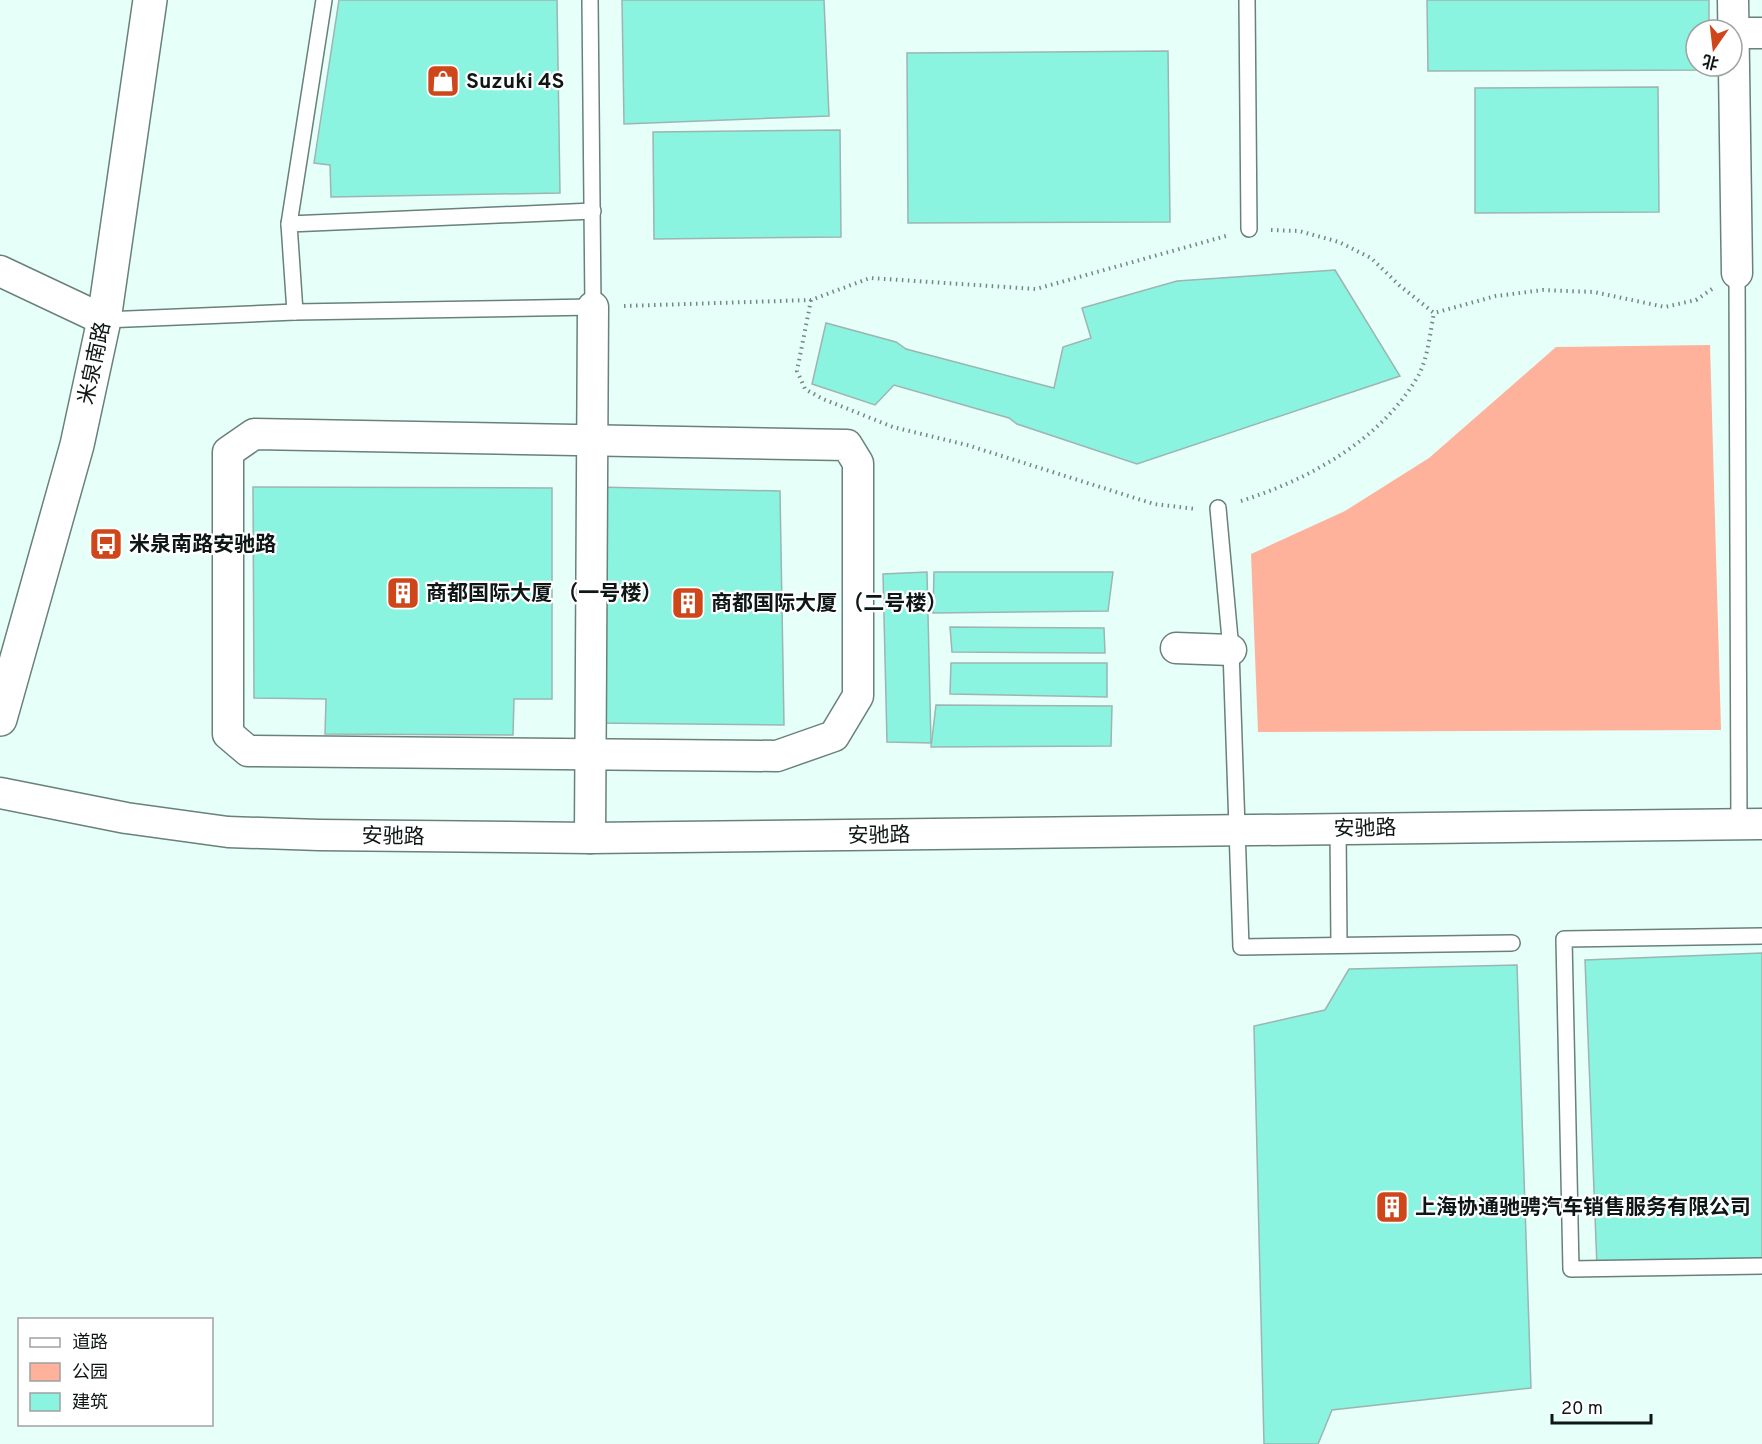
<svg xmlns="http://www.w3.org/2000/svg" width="1762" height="1444" font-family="Overpass,'Noto Sans SC',sans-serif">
<rect width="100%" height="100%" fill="#e6fff9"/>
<polygon fill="#feb29c" points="1710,345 1721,730 1258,732 1251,554 1345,511 1429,458 1556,347"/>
<g fill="#8af4e0" stroke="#9db5b0" stroke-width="1.5">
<polygon points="339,0 557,0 560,193 331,197 330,165 314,163"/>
<polygon points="622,0 824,0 829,116 624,124"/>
<polygon points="1427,0 1709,0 1709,30 1696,30 1696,66 1709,66 1710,70 1428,71"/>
<polygon points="1168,51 1170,222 908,223 907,53"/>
<polygon points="1658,87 1659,212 1475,213 1475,88"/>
<polygon points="840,130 841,237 654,239 653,132"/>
<polygon points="1335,270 1400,376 1137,464 1017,424 1009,418 894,385 875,405 812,384 826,323 896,342 906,349 1054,388 1063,347 1091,338 1082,308 1177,281"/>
<polygon points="253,487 552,488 552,699 514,699 513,735 325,734 326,699 254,698"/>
<polygon points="597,487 780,491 784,725 594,723"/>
<polygon points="927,572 931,743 887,742 883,574"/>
<polygon points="934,572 1113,572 1108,611 933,613"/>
<polygon points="950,627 1104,628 1105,653 952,652"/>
<polygon points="951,663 1107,663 1107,697 950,694"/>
<polygon points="936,705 1112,706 1111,746 931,747"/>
<polygon points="1762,953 1762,1259 1597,1267 1585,960"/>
<polygon points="1517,965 1531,1388 1332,1410 1318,1444 1264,1444 1254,1026 1325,1010 1349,969"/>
</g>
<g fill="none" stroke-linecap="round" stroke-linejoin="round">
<defs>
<g id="lane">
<polyline points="1247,0 1249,229"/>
<polyline points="289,224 324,0"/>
<polyline points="1737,273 1739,825"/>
<polyline points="295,312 289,224 593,211"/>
<polyline points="104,320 295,312 593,307 590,0"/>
<polyline points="1218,508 1231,650 1241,947 1512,943"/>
<polyline points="1338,828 1339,945"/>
<polyline points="1762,936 1564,939 1571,1269 1762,1266"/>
</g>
<g id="street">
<polyline points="1733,0 1737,273"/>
<polyline points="1734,33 1762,33"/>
<polyline points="0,271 104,320"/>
<polygon points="254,434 847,445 858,463 858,696 834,736 777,756 248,751 228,734 228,452"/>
<polyline points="1176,648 1231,650"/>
<polyline points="0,793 126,818 228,832 319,835 590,838 1762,824"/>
<polyline points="590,838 593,307"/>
</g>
<polyline id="secondary" points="0,719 77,445 104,320 150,0"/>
</defs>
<use href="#lane" stroke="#69807b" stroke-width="18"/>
<use href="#street" stroke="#69807b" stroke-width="33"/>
<use href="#secondary" stroke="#69807b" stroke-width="36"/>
<g stroke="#778884" stroke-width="4" stroke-dasharray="1.5 4.5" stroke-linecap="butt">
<polyline points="1271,230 1299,231 1339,242 1371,258 1399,285 1434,313 1496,296 1543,290 1594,292 1665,307 1696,300 1712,289"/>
<polyline points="811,300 797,371 805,389 823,399 893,427 967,445 1154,504 1196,509"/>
<polyline points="624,306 811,300 870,278 1036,289 1226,236"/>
<path d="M 1241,501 C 1310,479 1381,440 1418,376 C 1428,359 1430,332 1434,313"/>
</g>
<use href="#lane" stroke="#fff" stroke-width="15"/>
<use href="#street" stroke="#fff" stroke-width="30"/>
<use href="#secondary" stroke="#fff" stroke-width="33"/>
</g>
<defs>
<symbol id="shop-square" viewBox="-11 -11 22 22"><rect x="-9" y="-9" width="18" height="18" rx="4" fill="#ce461a" stroke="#fff"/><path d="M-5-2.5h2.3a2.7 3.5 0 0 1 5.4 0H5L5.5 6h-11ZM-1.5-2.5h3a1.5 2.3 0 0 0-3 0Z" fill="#fff"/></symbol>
<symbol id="bus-square" viewBox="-11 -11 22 22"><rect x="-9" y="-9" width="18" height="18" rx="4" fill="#ce461a" stroke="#fff"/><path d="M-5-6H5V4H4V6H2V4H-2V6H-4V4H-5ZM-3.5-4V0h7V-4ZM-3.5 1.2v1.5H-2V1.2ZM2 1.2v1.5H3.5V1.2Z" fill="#fff"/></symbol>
<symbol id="building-square" viewBox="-11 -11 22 22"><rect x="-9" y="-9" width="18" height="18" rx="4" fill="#ce461a" stroke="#fff"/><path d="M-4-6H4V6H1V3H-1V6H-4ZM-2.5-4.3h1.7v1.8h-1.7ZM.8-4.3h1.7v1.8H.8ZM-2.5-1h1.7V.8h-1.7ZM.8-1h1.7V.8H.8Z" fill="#fff"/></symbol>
</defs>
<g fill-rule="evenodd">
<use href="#shop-square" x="424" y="62" width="38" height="38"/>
<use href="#bus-square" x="87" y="525" width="38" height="38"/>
<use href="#building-square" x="384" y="574" width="38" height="38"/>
<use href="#building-square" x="669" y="584" width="38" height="38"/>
<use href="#building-square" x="1373" y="1188" width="38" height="38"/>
</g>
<g text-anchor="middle" stroke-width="4.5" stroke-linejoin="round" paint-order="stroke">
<g font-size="21" font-weight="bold" fill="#0e1715" stroke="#fff" text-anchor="start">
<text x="466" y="88">Suzuki 4S</text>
<text x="129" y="551">米泉南路安驰路</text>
<text x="426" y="600">商都国际大厦 （一号楼）</text>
<text x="711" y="610">商都国际大厦 （二号楼）</text>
<text x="1415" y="1214">上海协通驰骋汽车销售服务有限公司</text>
</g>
<g font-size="21" fill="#0e1715" stroke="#fff">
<text transform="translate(94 363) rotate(-78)" y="7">米泉南路</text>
<text transform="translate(1365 828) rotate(-1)" y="7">安驰路</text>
<text transform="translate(879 835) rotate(-1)" y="7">安驰路</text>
<text transform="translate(393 836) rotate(1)" y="7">安驰路</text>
</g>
</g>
<rect x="18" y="1318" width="195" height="108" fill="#ffffff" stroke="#9fa2a1" stroke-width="1.5"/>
<rect x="30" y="1338" width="30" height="9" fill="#ffffff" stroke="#9fa2a1" stroke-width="1.5"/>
<text x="72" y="1348" font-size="18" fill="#0e1715">道路</text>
<rect x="30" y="1363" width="30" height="18" fill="#feb29c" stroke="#9fa2a1" stroke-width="1.5"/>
<text x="72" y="1378" font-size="18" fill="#0e1715">公园</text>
<rect x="30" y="1393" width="30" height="18" fill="#8af4e0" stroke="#9fa2a1" stroke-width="1.5"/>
<text x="72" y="1408" font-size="18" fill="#0e1715">建筑</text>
<g transform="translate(1714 48) rotate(194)"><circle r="28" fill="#ffffff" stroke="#9fa2a1" stroke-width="1.5"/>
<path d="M0-4.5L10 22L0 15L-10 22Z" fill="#ce461a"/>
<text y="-9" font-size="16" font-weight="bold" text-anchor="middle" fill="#0e1715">北</text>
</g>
<path d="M1552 1414v9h99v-9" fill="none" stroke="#0e1715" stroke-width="3"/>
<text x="1561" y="1414" font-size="18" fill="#0e1715" stroke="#ffffff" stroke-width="4.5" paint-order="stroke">20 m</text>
</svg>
